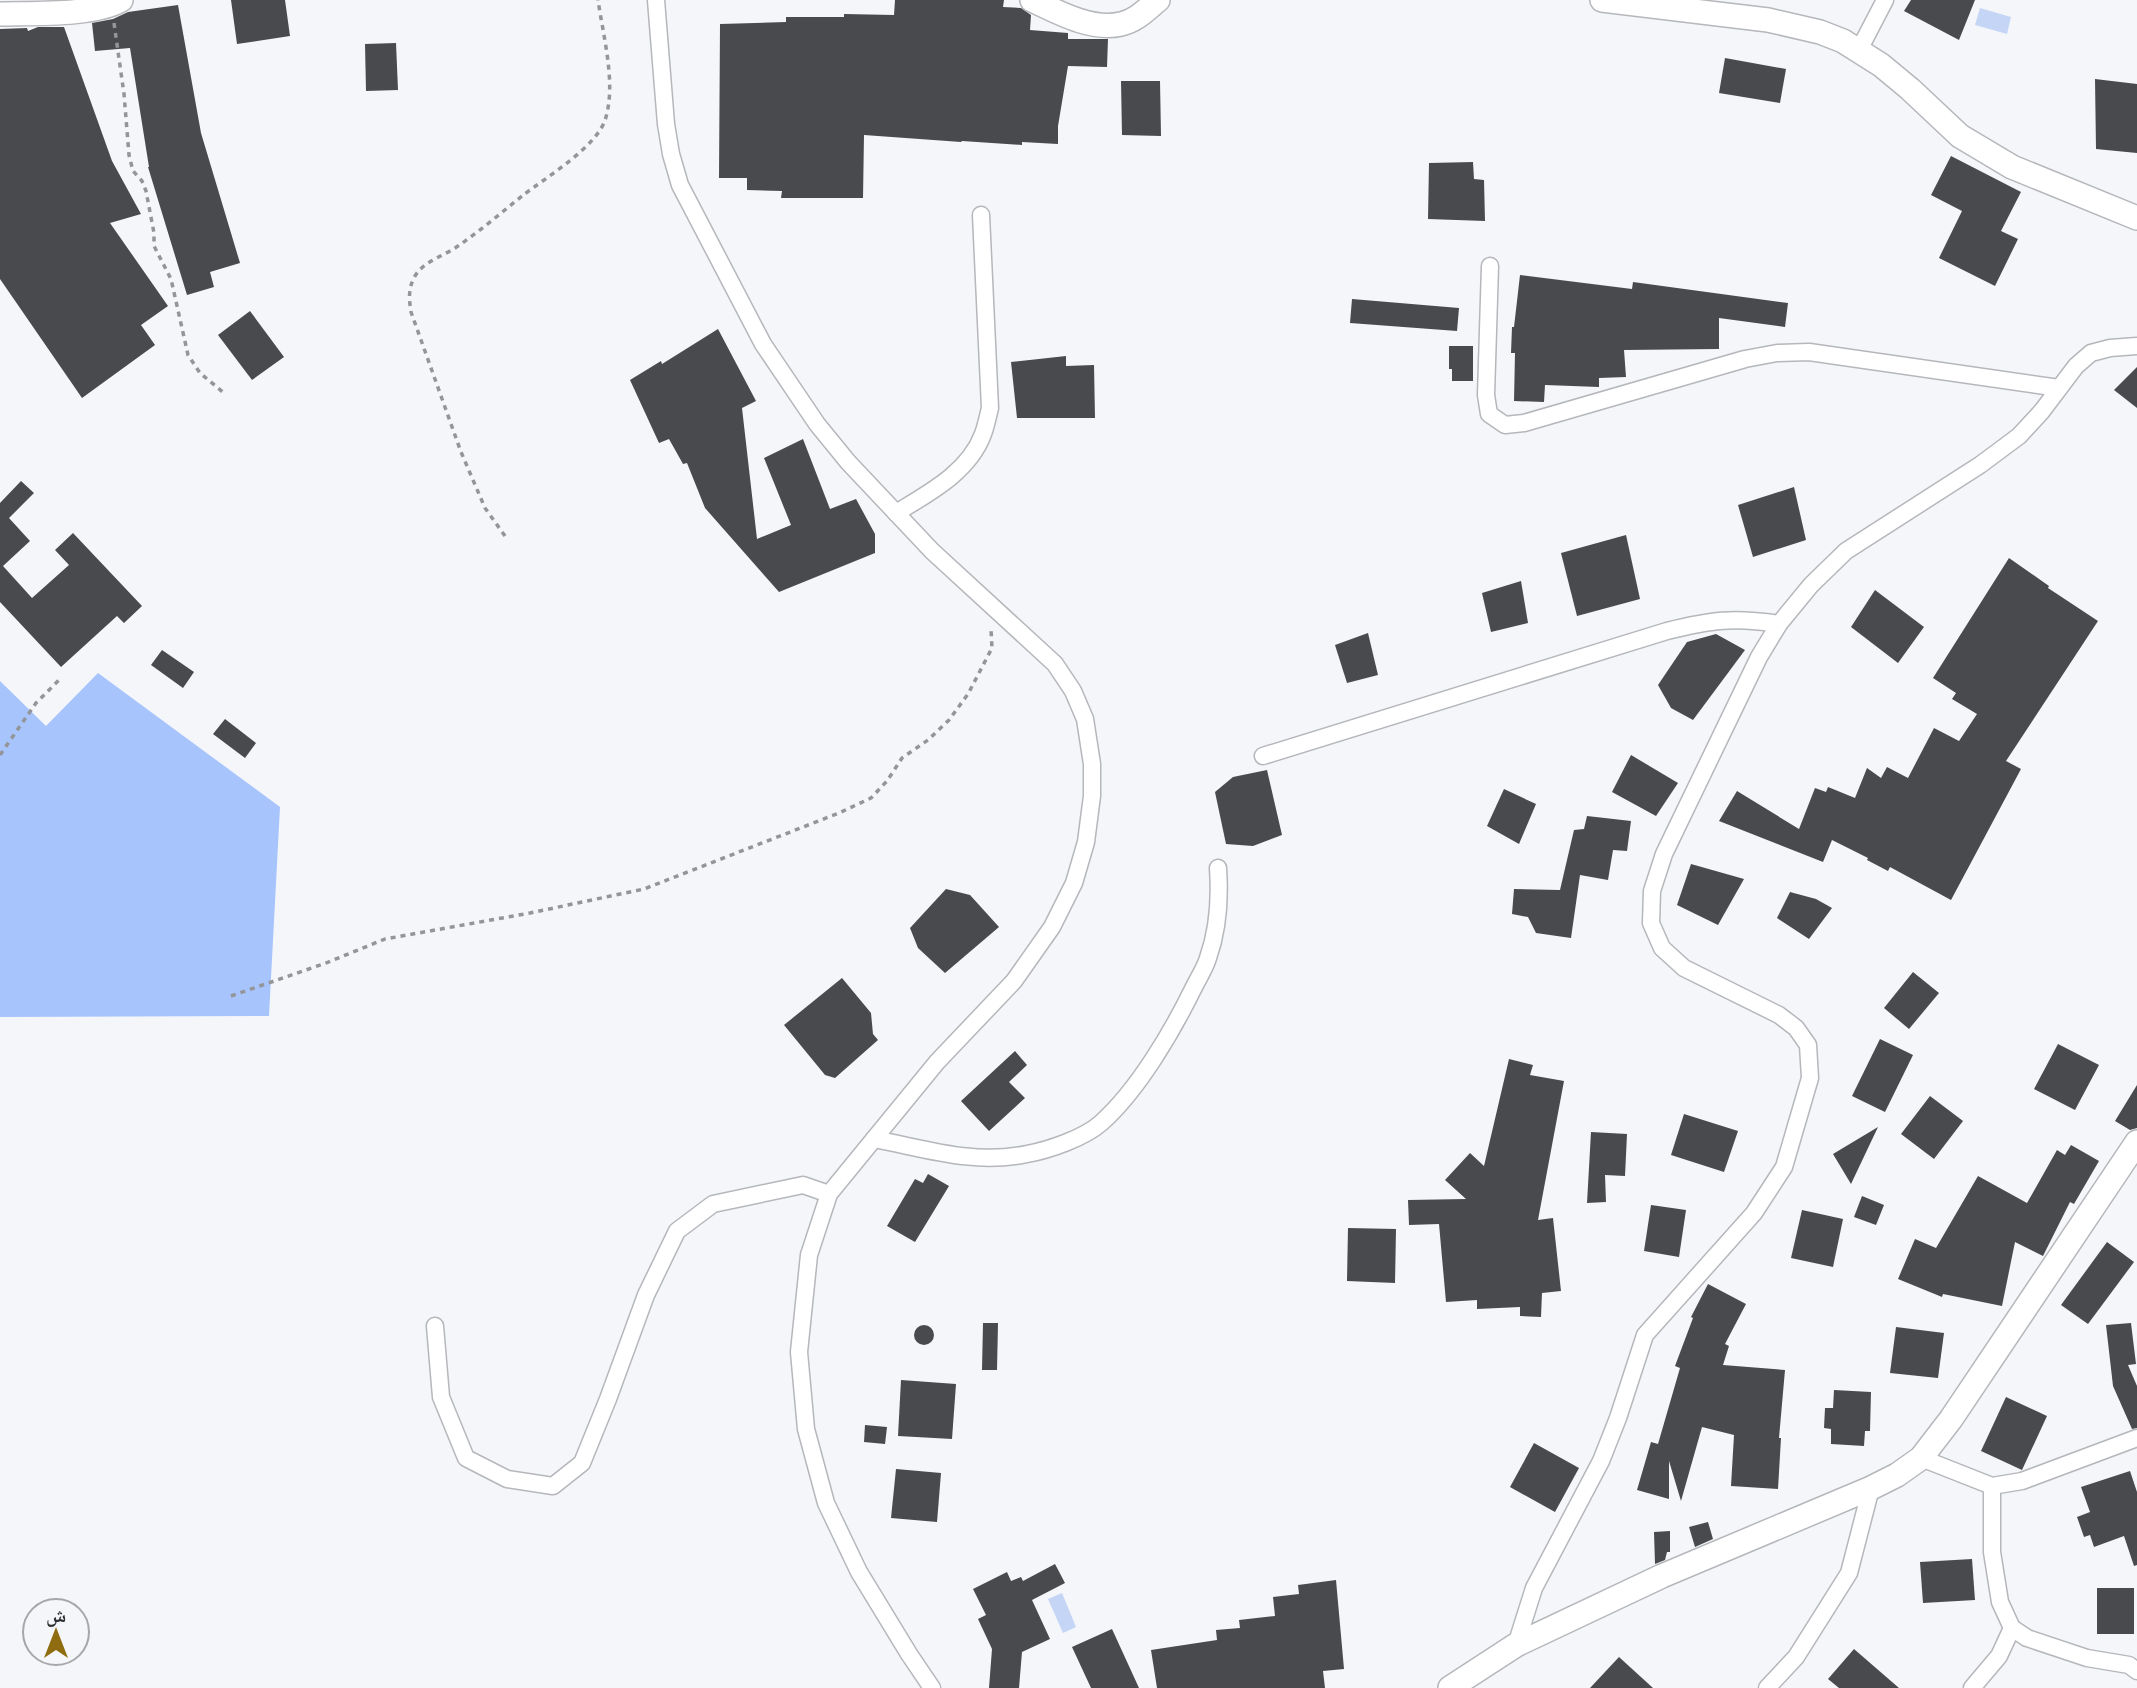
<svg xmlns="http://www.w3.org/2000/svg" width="2137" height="1688" font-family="'Alegreya Sans','Noto Naskh Arabic',sans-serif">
<rect width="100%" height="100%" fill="#f4f6fa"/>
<polygon fill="#a7c4fd" points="98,673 280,807 269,1016 0,1017 0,681 46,726"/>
<g fill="#c5d5f5">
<polygon points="1980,8 2011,17 2007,34 1975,25"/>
<polygon points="1062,1593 1076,1627 1063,1633 1048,1599"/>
</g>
<g fill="#494a4e">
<polygon points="231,0 285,0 290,36 237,44"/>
<polygon points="895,0 1004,0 1003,7 1021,8 1031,15 1030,30 1068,33 1068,39 1108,39 1107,67 1068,66 1058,126 1058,144 1022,142 1022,145 962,141 961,142 864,135 863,198 781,198 782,191 747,190 747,178 719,178 720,24 786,22 786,17 844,17 844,14 894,15"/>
<polygon points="1911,0 1975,0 1959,40 1904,11"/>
<polygon points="178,5 201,133 240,263 210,272 214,287 187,295 148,167 149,167 130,48 95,51 92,23 113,19 128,12"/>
<polygon points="38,27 64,27 112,161 141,214 110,223 168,306 141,325 155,345 82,398 0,279 0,29 27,28 28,31"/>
<polygon points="396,43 398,90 366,91 365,44"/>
<polygon points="1725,58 1786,69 1780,103 1719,93"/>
<polygon points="2095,79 2137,84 2137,153 2096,149"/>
<polygon points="1121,81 1160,81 1161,136 1122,135"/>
<polygon points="1951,156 2021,192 2001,231 2018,239 1995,286 1939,258 1962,211 1931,195"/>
<polygon points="1473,162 1474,179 1484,180 1485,221 1428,219 1429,163"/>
<polygon points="1520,275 1632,289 1633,282 1788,303 1785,327 1719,318 1719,349 1624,350 1626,377 1599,378 1599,387 1545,385 1544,402 1514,401 1515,353 1511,353 1512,327 1514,327"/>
<polygon points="1352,299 1459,308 1457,331 1350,323"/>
<polygon points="250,311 284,357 252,380 218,335"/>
<polygon points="718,329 756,401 742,408 757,539 791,525 764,458 803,439 830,509 856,499 875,534 875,553 779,592 705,508 687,463 683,464 669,439 659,443 630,380 661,361 662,364"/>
<polygon points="1449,346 1473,346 1473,381 1452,381 1452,369 1449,369"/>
<polygon points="1066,356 1066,366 1094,365 1095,418 1017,418 1011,362"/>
<polygon points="2137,367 2137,408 2114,390"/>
<polygon points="21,481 34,493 9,518 30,541 3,566 32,598 69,565 55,550 73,533 142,606 124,623 117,616 61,667 0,602 0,503"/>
<polygon points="1794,487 1806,540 1753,557 1738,505"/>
<polygon points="1626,535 1640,599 1577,616 1561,553"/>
<polygon points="2009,558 2049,586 2048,588 2098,621 2006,761 2021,769 1951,900 1890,867 1888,871 1867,860 1868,858 1832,840 1823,862 1719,821 1737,791 1799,829 1815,788 1826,792 1828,787 1855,798 1867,768 1881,778 1887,767 1908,778 1934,728 1959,741 1977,714 1952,699 1956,693 1933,678"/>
<polygon points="1521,581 1528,623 1491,632 1482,593"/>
<polygon points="1875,590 1924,627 1898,663 1851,627"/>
<polygon points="1368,633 1378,675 1347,683 1335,645"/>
<polygon points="1716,634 1745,650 1693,720 1671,708 1658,685 1687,642"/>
<polygon points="162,650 194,672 183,688 151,665"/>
<polygon points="225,719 256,743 245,758 213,734"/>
<polygon points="1631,755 1678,783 1656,816 1612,792"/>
<polygon points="1267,770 1282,835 1253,846 1226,844 1215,792 1233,777"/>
<polygon points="1504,789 1536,804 1519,844 1487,826"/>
<polygon points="1587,816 1631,821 1627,851 1613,850 1608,880 1580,875 1571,938 1536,933 1528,917 1512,914 1514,889 1560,890 1574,830 1584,829"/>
<polygon points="1691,864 1744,879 1718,925 1677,905"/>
<polygon points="946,889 970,895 999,927 945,973 918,948 910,928"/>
<polygon points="1790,892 1816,899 1832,908 1809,939 1777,918"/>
<polygon points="1913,972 1939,993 1909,1029 1884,1008"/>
<polygon points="842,978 871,1013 873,1034 878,1040 835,1078 825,1075 784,1025"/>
<polygon points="1880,1039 1913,1055 1885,1112 1852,1096"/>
<polygon points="2058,1044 2099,1065 2075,1110 2034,1089"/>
<polygon points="1015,1051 1027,1065 1009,1082 1025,1098 989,1131 961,1101"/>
<polygon points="1509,1059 1533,1065 1530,1075 1564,1081 1538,1220 1553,1218 1561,1291 1542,1293 1541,1317 1520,1316 1520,1307 1477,1309 1477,1300 1446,1302 1439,1224 1409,1225 1408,1200 1466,1199 1445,1180 1470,1153 1484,1166"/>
<polygon points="2137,1085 2137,1128 2130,1130 2115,1121"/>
<polygon points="1930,1096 1963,1121 1934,1159 1901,1134"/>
<polygon points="1684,1114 1738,1131 1724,1172 1671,1155"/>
<polygon points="1878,1127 1851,1184 1833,1154"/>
<polygon points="1591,1132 1627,1134 1625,1176 1605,1175 1606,1202 1587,1203"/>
<polygon points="2071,1145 2099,1161 2074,1204 2070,1202 2043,1256 2015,1242 2002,1306 1943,1294 1942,1297 1898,1279 1915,1239 1936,1248 1978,1176 2027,1203 2057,1150 2065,1155"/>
<polygon points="928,1174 949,1186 915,1242 887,1226 915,1179 923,1183"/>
<polygon points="1862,1196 1884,1205 1876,1225 1854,1217"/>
<polygon points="1651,1205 1686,1210 1679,1257 1644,1251"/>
<polygon points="1802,1210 1843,1219 1833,1267 1791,1258"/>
<polygon points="1348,1228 1396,1229 1395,1283 1347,1281"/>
<polygon points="2107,1242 2134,1262 2088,1324 2061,1305"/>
<polygon points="1708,1284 1746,1304 1725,1344 1729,1346 1723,1365 1785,1370 1779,1438 1781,1438 1778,1489 1731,1486 1734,1435 1702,1427 1681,1501 1669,1461 1669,1499 1637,1490 1651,1442 1658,1444 1680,1368 1675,1366 1693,1318 1691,1317"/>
<polygon points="983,1323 998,1323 997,1370 982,1370"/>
<polygon points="2131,1323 2136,1364 2128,1365 2137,1386 2137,1428 2132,1429 2113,1386 2106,1325"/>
<circle cx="924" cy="1335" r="10"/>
<polygon points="1896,1327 1944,1333 1938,1378 1890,1373"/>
<polygon points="901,1380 956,1384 952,1439 898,1436"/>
<polygon points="1834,1390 1871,1392 1870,1431 1865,1431 1864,1446 1831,1444 1831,1429 1824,1428 1825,1408 1833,1408"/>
<polygon points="2006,1397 2047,1416 2022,1470 1981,1451"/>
<polygon points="865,1425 887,1427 885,1444 864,1442"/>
<polygon points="1534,1443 1579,1468 1555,1512 1510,1487"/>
<polygon points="896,1469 941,1473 937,1522 891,1518"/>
<polygon points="2130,1471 2137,1492 2137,1565 2134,1566 2124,1536 2094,1547 2090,1535 2084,1537 2077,1517 2090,1512 2081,1487"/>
<polygon points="1708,1522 1713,1539 1695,1547 1689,1527"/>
<polygon points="1670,1531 1670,1552 1667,1552 1665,1560 1655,1564 1654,1532"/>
<polygon points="1972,1559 1975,1600 1923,1603 1920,1562"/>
<polygon points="1055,1564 1065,1583 1032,1600 1050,1639 1022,1652 1019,1688 989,1688 992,1649 978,1619 986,1615 973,1589 1007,1572 1011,1581 1021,1577 1023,1581"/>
<polygon points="1336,1580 1344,1669 1323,1671 1325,1688 1157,1688 1151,1650 1217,1640 1216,1630 1240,1628 1239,1620 1275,1616 1273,1597 1299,1594 1298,1585"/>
<rect x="2097" y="1588" width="37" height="46"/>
<polygon points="1112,1629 1139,1688 1091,1688 1072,1647"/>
<polygon points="1854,1649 1899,1688 1839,1688 1828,1679"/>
<polygon points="1619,1657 1653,1688 1590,1688"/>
</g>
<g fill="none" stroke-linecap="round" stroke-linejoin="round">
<defs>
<g id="street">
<polyline points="656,0 666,124 671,154 680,185 763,344 817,424 848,462 932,551 1055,664 1073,691 1085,719 1092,764 1092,796 1086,842 1074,883 1052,927 1014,981 937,1062 829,1194 809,1255 799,1352 806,1429 826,1503 859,1572 909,1654 932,1688"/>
<polyline points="1859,50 1885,0"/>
<polyline points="1490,266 1486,395 1489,414 1505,425 1524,423 1745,359 1777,353 1809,352 2059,388"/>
<path d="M 896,513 C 929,493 969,472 983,434 C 986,426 988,416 990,408 L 981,215"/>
<path d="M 1263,756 L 1667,631 C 1711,620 1733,617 1779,624"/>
<path d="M 874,1139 C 927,1149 973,1165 1027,1154 C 1049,1150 1084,1138 1101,1123 C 1138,1090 1172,1032 1194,987 C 1199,977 1205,968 1208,958 C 1218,930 1220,897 1218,868"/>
<polyline points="435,1326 441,1397 466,1458 507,1479 553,1486 582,1463 608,1399 646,1295 677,1231 713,1204 803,1185 829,1194"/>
<polyline points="1921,1458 1992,1486 2022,1481 2137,1438"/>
<polyline points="1992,1486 1992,1552 2000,1602 2012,1628 2027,1638 2087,1658 2129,1665 2137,1671"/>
<polyline points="1516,1645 1534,1588 1601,1461 1618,1418 1645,1335 1754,1213 1784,1167 1810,1078 1808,1045 1796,1028 1779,1015 1684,968 1662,948 1651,923 1652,891 1664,854 1759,657 1779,624 1811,585 1846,551 1980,465 2019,436 2042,411 2076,366 2091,353 2110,348 2137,346"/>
<polyline points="1767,1688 1796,1657 1849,1573 1871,1488"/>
<polyline points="1972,1688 1999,1656 2012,1628"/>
</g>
<g id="secondary">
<path d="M 1032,0 C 1057,12 1092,31 1121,24 C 1136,21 1147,9 1158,0"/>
<polyline points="1602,0 1768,20 1820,32 1843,41 1881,65 1910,89 1960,136 2012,167 2137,218"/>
<path d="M 0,14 C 31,13 95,16 121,0"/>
<polyline points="1450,1688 1516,1645 1662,1576 1871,1488 1897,1475 1921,1458 1951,1419 2137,1142"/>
</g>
</defs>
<use href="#street" stroke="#b5b7bb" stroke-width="19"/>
<use href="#secondary" stroke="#b5b7bb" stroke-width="26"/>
<g stroke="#939598" stroke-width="3.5" stroke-dasharray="5 5" stroke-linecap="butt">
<polyline points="114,23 124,94 129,155 133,171 142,181 146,191 154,233 154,246 171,279 188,355 200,373 224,393"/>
<path d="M 505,536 L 485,508 L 461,452 L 411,312 C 409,299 408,288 415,276 C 424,261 444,256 458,246 C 480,231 501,213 522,196 C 545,178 599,146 606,117 C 616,82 603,35 598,0"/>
<polyline points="0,755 36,703 59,680"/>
<polyline points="231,996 326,963 385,939 530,913 644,889 839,813 871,798 887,781 902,758 928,740 949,720 968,694 992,648 991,629"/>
</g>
<use href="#street" stroke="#fff" stroke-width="16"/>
<use href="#secondary" stroke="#fff" stroke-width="23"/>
</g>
<g transform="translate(56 1632)"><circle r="33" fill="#f4f6fa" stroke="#a5a7aa" stroke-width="2"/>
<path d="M0-5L12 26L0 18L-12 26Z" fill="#906c11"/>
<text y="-10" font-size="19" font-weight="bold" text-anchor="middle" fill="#2f3032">ش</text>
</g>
</svg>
